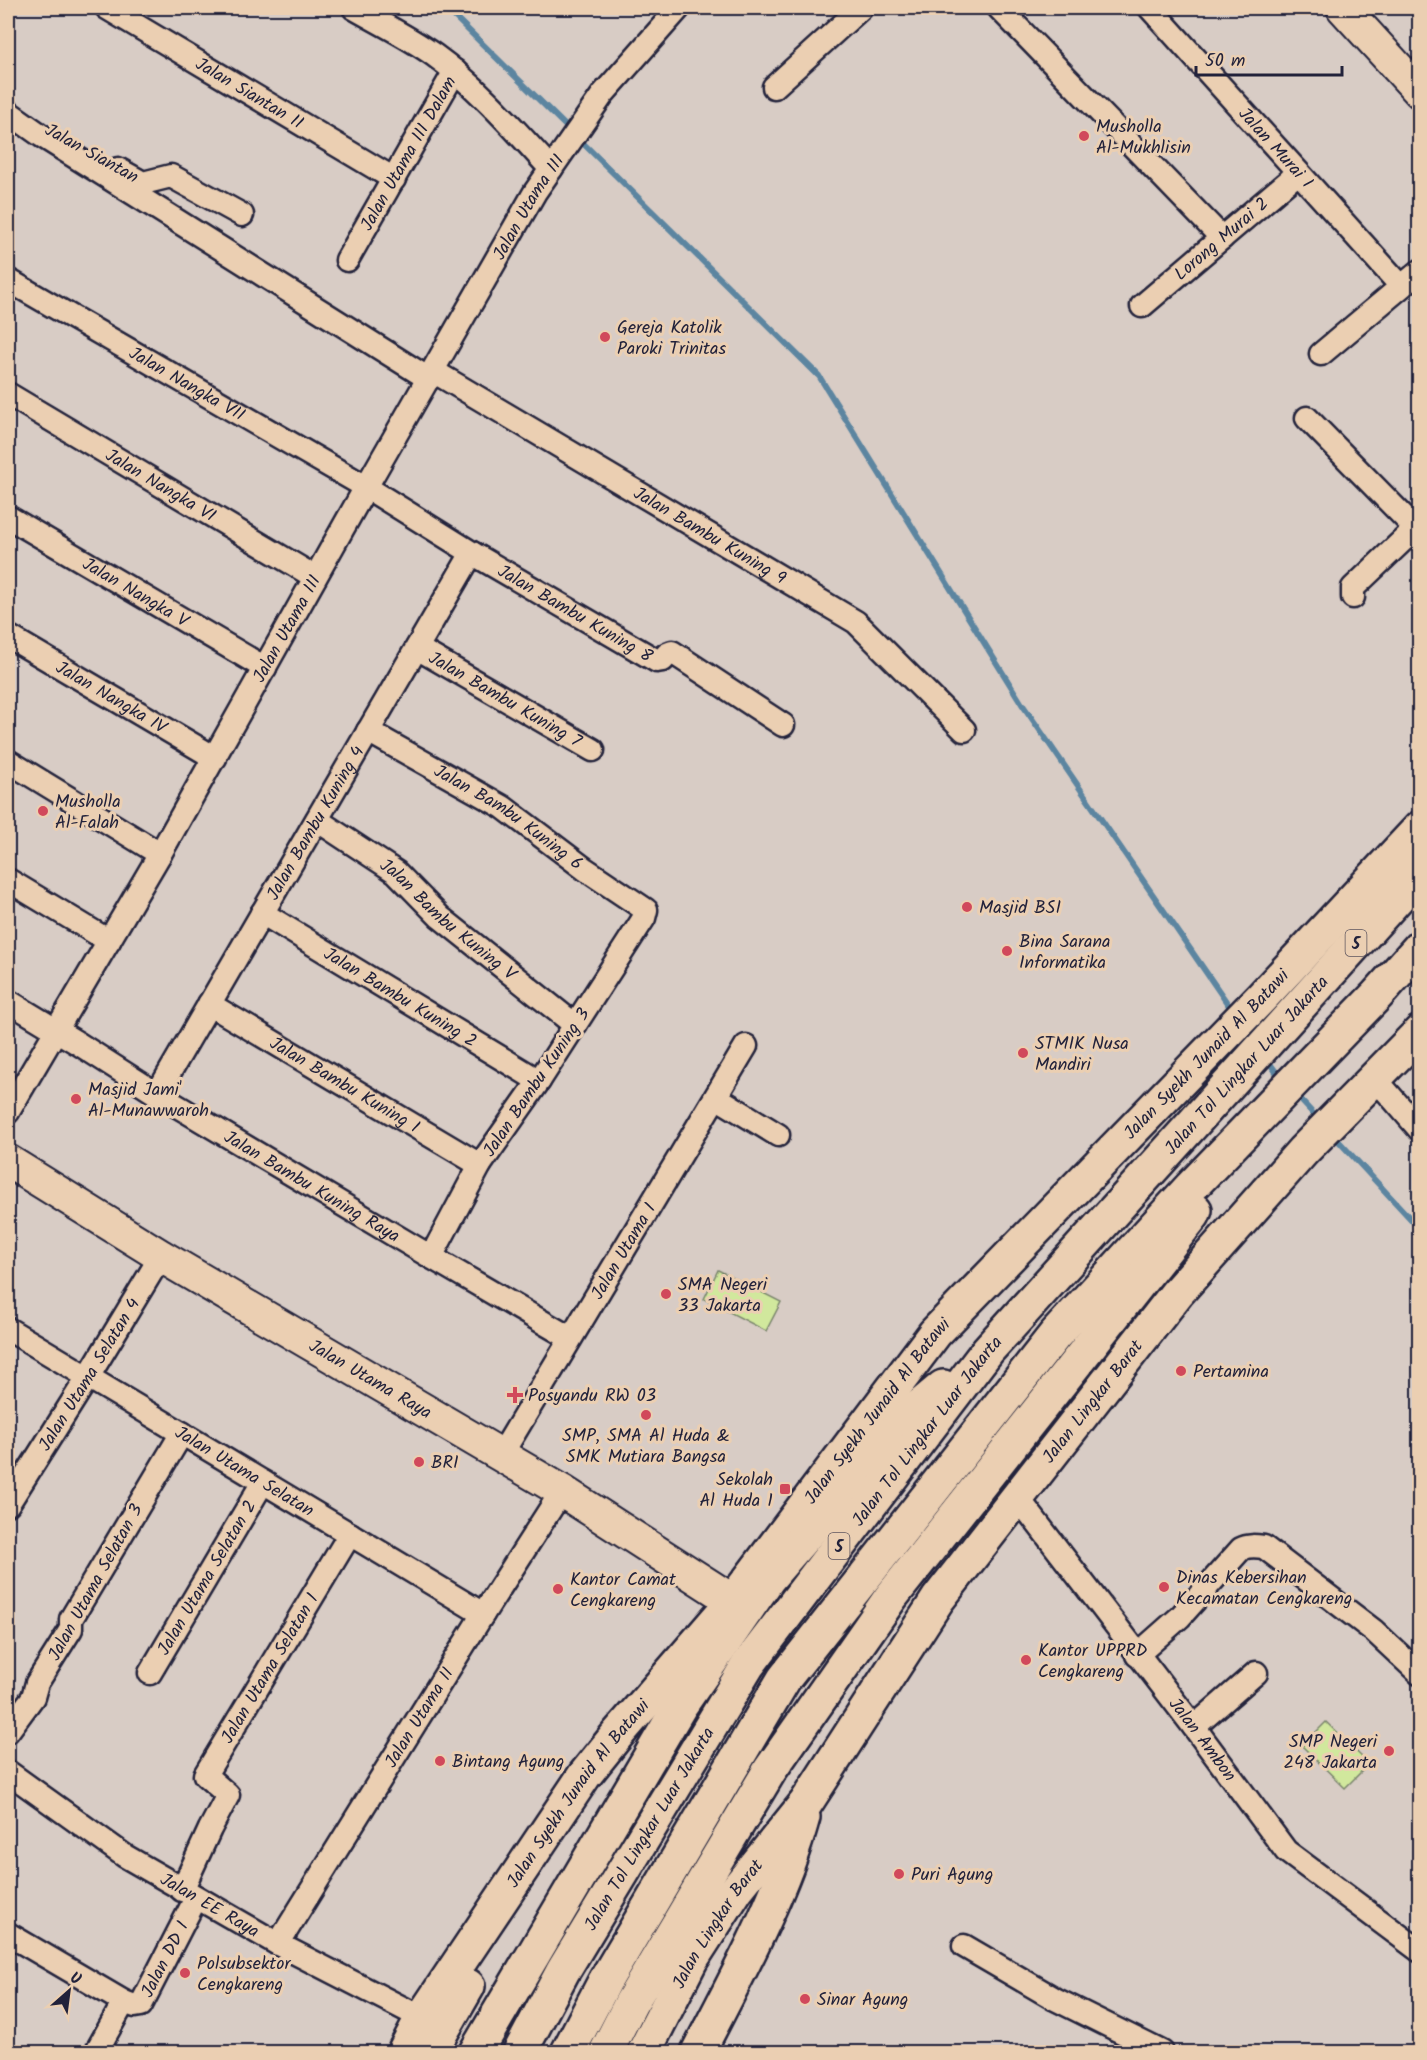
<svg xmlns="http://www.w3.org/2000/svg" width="1427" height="2060" font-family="Kalam,sans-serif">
<rect width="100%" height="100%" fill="#d8ccc5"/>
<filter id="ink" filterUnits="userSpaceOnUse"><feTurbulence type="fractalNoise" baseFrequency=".0167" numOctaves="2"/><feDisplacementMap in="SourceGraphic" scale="12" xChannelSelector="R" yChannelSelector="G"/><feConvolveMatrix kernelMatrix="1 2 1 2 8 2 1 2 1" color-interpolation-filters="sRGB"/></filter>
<g filter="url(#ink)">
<g fill="#d1e89d" stroke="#7a856c" stroke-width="1.5">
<polygon points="718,1270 781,1302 766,1331 704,1299"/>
<polygon points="1326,1722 1369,1764 1345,1788 1302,1746"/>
</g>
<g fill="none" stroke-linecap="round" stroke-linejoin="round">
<g stroke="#5c85a0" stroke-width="6">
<polyline points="446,8 819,376 1022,704 1234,1013"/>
<polyline points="1266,1058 1281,1079"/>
<polyline points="1294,1093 1320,1121"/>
<polyline points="1333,1135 1420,1229"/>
</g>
<defs>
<g id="street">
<path id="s1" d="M 107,8 L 394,179"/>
<path d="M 354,8 C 380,23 409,37 434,55 C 476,85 516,131 551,169"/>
<polyline points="999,8 1222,238"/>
<path id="s2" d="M 1150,8 L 1401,286"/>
<polyline points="774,87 861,8"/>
<polyline points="8,112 42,136 429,379"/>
<polyline points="118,169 143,183 171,176 242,215"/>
<path id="s3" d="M 347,260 L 455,71"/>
<path id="s4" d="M 8,280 L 366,487 L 472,553 L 657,661 L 663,660 L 667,654 L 672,652 L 783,725"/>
<path id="s5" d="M 1142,306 L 1298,173"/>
<polyline points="1321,354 1420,271"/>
<path id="s6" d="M 433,371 L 856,622 L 964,730"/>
<path id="s7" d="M 8,394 L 315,577"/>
<polyline points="1307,418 1415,528"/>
<path id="s8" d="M 8,517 L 265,668"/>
<polyline points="1353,597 1353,588 1420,524"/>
<path id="s9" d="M 8,636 L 215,758"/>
<path id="s10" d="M 417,648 L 593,750"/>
<path id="s11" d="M 368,731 L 503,807 L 585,869 L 646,910 L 644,918 L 539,1081 L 480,1165 L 431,1257"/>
<polyline points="8,761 160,854"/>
<path id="s12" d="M 317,820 L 396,872 L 440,917 L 575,1025"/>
<polyline points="8,880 109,941"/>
<path id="s13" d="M 262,913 L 539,1081"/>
<path id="s14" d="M 8,1001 L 79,1044 L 157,1094 L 431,1257 L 570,1338"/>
<path id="s15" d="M 209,1004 L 480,1165"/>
<polyline points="1374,1077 1420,1130"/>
<path id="s16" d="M 157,1094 L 472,553"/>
<polyline points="716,1097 778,1135"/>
<path id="s17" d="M 8,1112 L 160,854 L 366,487 L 535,192 L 603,94 L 679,8"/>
<path id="s18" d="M 8,1329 L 483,1614"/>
<path id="s19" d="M 501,1455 L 746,1046"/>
<path id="s20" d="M 1018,1498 L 1194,1727 L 1286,1851 L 1420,1951"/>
<path id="s21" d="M 8,1504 L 88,1377 L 161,1256"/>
<path d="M 1137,1655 L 1180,1617 L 1241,1549 C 1248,1545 1256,1546 1264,1547 L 1374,1631 L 1420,1674"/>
<path id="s22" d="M 150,1673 L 263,1482"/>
<polyline points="1194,1727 1256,1673"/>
<polyline points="8,1731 33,1697 37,1683 71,1629 71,1619 182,1433"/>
<path id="s23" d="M 8,1772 L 125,1856 L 278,1944 L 422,2018"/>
<path id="s24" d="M 182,1890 L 210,1829 L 228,1795 L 205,1775 L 350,1534"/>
<path id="s25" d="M 8,1934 L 124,2002 L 135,2006 L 141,2005 L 196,1898"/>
<path id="s26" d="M 278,1944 L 483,1614 L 562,1491"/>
<polyline points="964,1946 1055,1999 1162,2052"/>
<polyline points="96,2052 124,2002"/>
</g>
<g id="secondary">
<polyline points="1343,8 1420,92"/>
<path id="s27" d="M 8,1161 L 161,1256 L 562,1491 L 733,1601"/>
</g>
<g id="primary">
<path id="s28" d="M 404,2052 L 422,2018 L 584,1776 L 617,1735 L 733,1601 L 935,1333 L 1261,998 L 1420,828"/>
<polyline points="430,2052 468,1986"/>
<path id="s29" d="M 644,2052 L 691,1960 L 736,1890 L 806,1803 L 938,1599 L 1177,1293 L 1303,1151 L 1420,1032"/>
<path d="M 698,2052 C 736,1978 781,1897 803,1817"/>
</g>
<g id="highway">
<polyline points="476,2052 680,1706 768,1579 906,1418 943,1387"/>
<path id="s30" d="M 520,2052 L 563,1971 L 748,1665 L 988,1350 L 1420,873"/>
<polyline points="568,2052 605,1981 784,1679 1055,1335 1191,1187 1377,995 1420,947"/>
<polyline points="606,2052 631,2003 770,1770 891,1597 1193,1215 1195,1210"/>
</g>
</defs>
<use href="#street" stroke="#22223b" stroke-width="27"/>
<use href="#secondary" stroke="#22223b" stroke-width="36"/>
<use href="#primary" stroke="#22223b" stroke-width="38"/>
<use href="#highway" stroke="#22223b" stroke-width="38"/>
<use href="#street" stroke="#ebcfb2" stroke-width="22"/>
<use href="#secondary" stroke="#ebcfb2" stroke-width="32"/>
<use href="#primary" stroke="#ebcfb2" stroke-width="33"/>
<use href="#highway" stroke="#ebcfb2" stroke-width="33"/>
</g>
</g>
<g fill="#d1495b" stroke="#ebcfb2" stroke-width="2">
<circle cx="1084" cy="136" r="6"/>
<circle cx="605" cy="337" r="6"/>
<circle cx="43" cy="811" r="6"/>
<circle cx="967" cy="907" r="6"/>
<circle cx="1007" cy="951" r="6"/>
<circle cx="1023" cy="1053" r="6"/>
<circle cx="76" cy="1099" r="6"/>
<circle cx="666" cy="1294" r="6"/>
<circle cx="1181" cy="1371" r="6"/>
<path d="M512 1386h6v6h6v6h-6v6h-6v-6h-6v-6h6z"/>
<circle cx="646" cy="1415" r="6"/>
<circle cx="419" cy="1462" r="6"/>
<rect x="779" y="1483" width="12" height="12" rx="3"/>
<circle cx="1164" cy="1587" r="6"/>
<circle cx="558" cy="1589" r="6"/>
<circle cx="1026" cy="1660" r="6"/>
<circle cx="1389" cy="1751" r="6"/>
<circle cx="440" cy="1761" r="6"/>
<circle cx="899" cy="1874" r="6"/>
<circle cx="185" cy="1973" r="6"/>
<circle cx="805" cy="1999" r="6"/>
</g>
<g text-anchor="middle" stroke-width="6" stroke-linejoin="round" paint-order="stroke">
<g fill="#ebcfb2" stroke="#5e565f" stroke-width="1.5">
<rect x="1345.5" y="930" width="21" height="26" rx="4.5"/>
<rect x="828.5" y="1533" width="21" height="26" rx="4.5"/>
</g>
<g font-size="16" font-weight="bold" fill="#22223b">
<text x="1356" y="949">5</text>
<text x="839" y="1552">5</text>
</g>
<g font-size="18" fill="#22223b" stroke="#ebcfb2">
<text dy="6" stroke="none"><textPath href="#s1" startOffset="166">Jalan Siantan II</textPath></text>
<text dy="6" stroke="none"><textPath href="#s2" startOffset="188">Jalan Murai I</textPath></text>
<text transform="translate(92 153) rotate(29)" y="6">Jalan Siantan</text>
<text dy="6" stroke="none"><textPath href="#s3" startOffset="123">Jalan Utama III Dalam</textPath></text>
<text dy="6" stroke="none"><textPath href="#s17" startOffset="1044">Jalan Utama III</textPath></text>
<text dy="6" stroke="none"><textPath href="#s5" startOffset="104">Lorong Murai 2</textPath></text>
<text dy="6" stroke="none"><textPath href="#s4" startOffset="207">Jalan Nangka VII</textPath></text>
<text dy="6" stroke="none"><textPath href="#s7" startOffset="178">Jalan Nangka VI</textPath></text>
<text dy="6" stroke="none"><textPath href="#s6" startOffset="322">Jalan Bambu Kuning 9</textPath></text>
<text dy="6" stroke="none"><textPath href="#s8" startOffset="148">Jalan Nangka V</textPath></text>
<text dy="6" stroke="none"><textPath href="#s4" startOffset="658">Jalan Bambu Kuning 8</textPath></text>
<text dy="6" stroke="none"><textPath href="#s17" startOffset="558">Jalan Utama III</textPath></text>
<text dy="6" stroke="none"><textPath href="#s9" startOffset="120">Jalan Nangka IV</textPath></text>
<text dy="6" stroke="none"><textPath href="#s10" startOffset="102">Jalan Bambu Kuning 7</textPath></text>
<text dy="6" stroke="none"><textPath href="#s11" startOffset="165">Jalan Bambu Kuning 6</textPath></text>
<text dy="6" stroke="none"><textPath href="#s16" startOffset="314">Jalan Bambu Kuning 4</textPath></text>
<text dy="6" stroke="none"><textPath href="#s12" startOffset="165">Jalan Bambu Kuning V</textPath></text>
<text dy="6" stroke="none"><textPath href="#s13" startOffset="162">Jalan Bambu Kuning 2</textPath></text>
<text dy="6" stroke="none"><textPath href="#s28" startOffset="1284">Jalan Syekh Junaid Al Batawi</textPath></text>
<text dy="6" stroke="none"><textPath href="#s30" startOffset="1230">Jalan Tol Lingkar Luar Jakarta</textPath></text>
<text transform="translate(536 1082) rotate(-56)" y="6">Jalan Bambu Kuning 3</text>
<text dy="6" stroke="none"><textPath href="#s15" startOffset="158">Jalan Bambu Kuning I</textPath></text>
<text dy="6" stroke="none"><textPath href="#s14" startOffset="356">Jalan Bambu Kuning Raya</textPath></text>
<text dy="6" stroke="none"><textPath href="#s19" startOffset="238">Jalan Utama I</textPath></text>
<text dy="6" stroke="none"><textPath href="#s21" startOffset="153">Jalan Utama Selatan 4</textPath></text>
<text dy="6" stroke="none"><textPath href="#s27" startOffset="423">Jalan Utama Raya</textPath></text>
<text dy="6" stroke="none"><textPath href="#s29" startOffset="792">Jalan Lingkar Barat</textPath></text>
<text dy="6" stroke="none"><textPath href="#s28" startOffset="798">Jalan Syekh Junaid Al Batawi</textPath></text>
<text dy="6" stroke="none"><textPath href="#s30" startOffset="744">Jalan Tol Lingkar Luar Jakarta</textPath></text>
<text dy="6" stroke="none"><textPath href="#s18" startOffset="276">Jalan Utama Selatan</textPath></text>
<text dy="6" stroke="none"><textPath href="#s22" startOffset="111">Jalan Utama Selatan 2</textPath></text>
<text transform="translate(95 1582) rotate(-61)" y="6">Jalan Utama Selatan 3</text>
<text dy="6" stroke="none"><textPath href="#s24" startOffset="261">Jalan Utama Selatan 1</textPath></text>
<text dy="6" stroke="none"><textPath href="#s26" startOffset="267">Jalan Utama II</textPath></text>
<text dy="6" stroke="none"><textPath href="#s20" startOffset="304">Jalan Ambon</textPath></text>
<text dy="6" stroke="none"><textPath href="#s28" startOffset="312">Jalan Syekh Junaid Al Batawi</textPath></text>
<text dy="6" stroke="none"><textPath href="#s30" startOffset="258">Jalan Tol Lingkar Luar Jakarta</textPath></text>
<text dy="6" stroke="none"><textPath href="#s23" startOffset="242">Jalan EE Raya</textPath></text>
<text dy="6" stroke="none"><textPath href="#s29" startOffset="148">Jalan Lingkar Barat</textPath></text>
<text dy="6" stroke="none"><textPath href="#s25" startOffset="204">Jalan DD I</textPath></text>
</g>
<g font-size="18" fill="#22223b" stroke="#ebcfb2" text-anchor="start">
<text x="1096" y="132">Musholla<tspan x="1096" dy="21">Al-Mukhlisin</tspan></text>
<text x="617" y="333">Gereja Katolik<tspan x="617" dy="21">Paroki Trinitas</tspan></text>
<text x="55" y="807">Musholla<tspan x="55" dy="21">Al-Falah</tspan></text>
<text x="979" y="913">Masjid BSI</text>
<text x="1019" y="947">Bina Sarana<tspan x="1019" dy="21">Informatika</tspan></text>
<text x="1035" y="1049">STMIK Nusa<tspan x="1035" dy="21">Mandiri</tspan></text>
<text x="88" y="1095">Masjid Jami'<tspan x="88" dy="21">Al-Munawwaroh</tspan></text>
<text x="678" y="1290">SMA Negeri<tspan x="678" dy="21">33 Jakarta</tspan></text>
<text x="1193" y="1377">Pertamina</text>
<text x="528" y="1401">Posyandu RW 03</text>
<text x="646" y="1441" text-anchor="middle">SMP, SMA Al Huda &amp;<tspan x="646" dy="21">SMK Mutiara Bangsa</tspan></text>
<text x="431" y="1468">BRI</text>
<text x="773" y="1485" text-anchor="end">Sekolah<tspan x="773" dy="21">Al Huda 1</tspan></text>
<text x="1176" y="1583">Dinas Kebersihan<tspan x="1176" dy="21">Kecamatan Cengkareng</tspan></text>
<text x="570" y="1585">Kantor Camat<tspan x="570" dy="21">Cengkareng</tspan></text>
<text x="1038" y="1656">Kantor UPPRD<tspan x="1038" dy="21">Cengkareng</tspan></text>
<text x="1377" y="1747" text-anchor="end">SMP Negeri<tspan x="1377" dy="21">248 Jakarta</tspan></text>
<text x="452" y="1767">Bintang Agung</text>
<text x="911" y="1880">Puri Agung</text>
<text x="197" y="1969">Polsubsektor<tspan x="197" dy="21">Cengkareng</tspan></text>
<text x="817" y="2005">Sinar Agung</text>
</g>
</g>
<rect width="1427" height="2060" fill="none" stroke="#ebcfb2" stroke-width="30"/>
<rect x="15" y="15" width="1397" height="2030" fill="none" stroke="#22223b" stroke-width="2" filter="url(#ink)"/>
<g transform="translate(69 1991) rotate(28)" stroke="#ebcfb2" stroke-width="4.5" paint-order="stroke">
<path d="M0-4.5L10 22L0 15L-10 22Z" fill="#22223b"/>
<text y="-9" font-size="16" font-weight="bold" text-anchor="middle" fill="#22223b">U</text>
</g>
<path d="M1196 66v9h146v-9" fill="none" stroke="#22223b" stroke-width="3"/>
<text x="1205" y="66" font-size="18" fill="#22223b" stroke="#ebcfb2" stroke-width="4.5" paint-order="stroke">50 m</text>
</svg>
